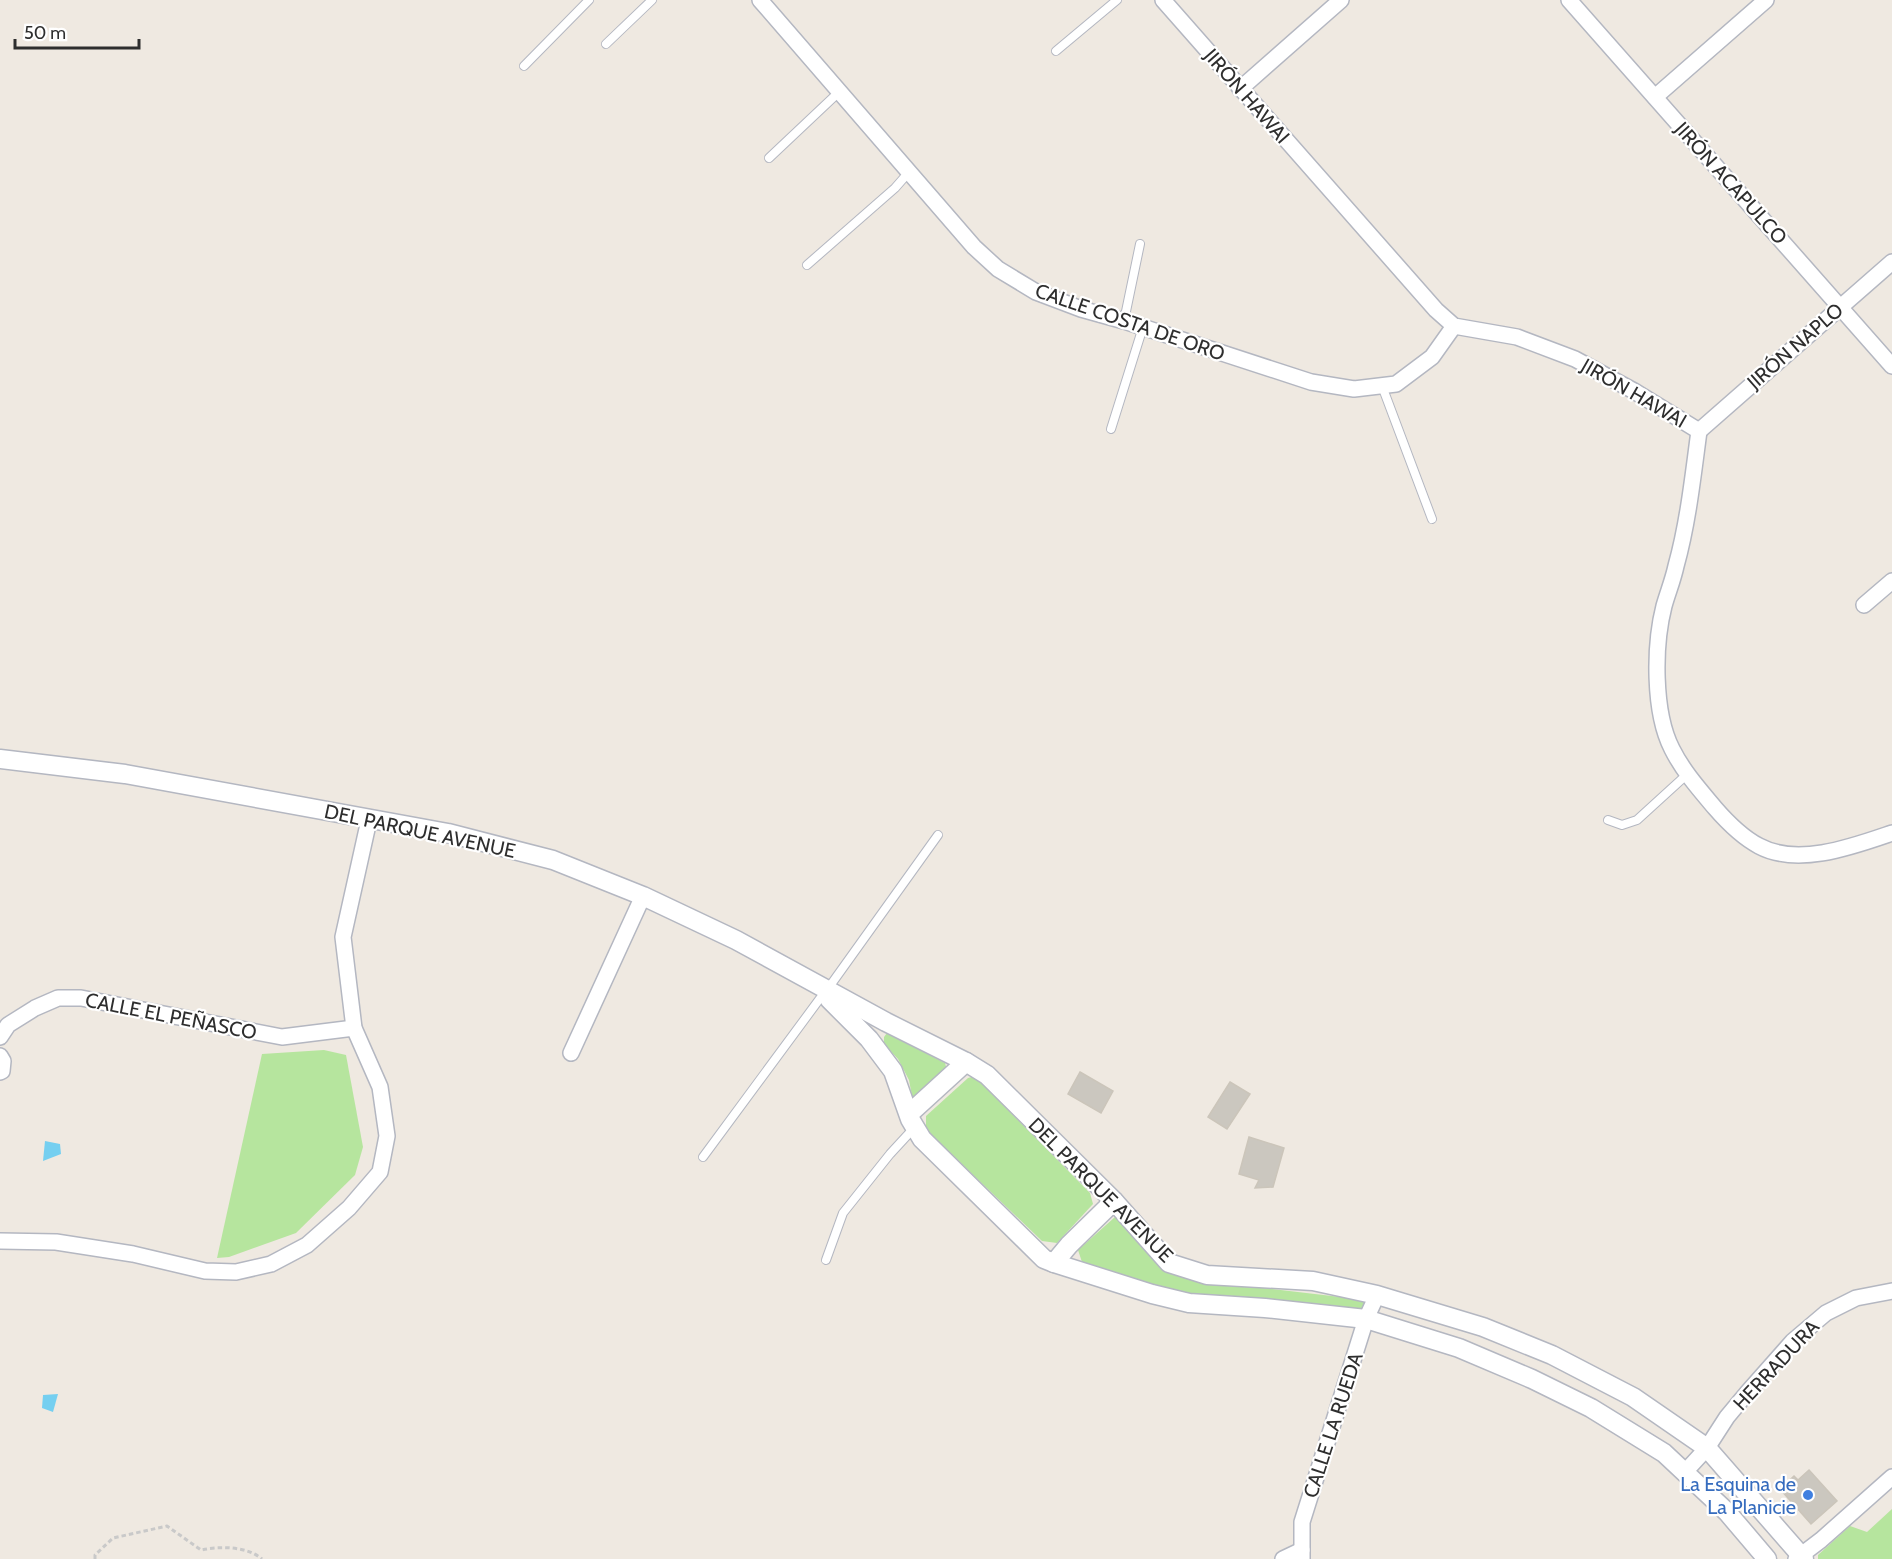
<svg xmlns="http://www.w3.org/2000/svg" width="1892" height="1559" font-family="Cabin,sans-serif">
<rect width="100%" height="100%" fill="#efe9e1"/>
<g fill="#b6e59e">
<polygon points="887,1033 945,1063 947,1070 918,1098 912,1096 909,1080 898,1059 884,1044 884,1037"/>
<polygon points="324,1050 346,1055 363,1147 355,1175 296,1233 229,1257 217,1258 262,1054"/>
<polygon points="975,1076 1090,1193 1093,1204 1057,1243 1042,1241 926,1130 926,1116 968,1078"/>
<polygon points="1115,1217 1122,1222 1156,1261 1175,1275 1204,1281 1366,1300 1364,1308 1356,1310 1186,1294 1141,1281 1082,1262 1078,1250"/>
<polygon points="1892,1509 1892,1559 1818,1559 1818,1555 1850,1526 1867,1532"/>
</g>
<g fill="#75cff0">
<polygon points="45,1141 60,1144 61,1154 43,1161"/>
<polygon points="58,1394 53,1412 42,1408 43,1395"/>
</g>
<g fill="#cbc7bf" stroke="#cbc5ba" stroke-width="1.5">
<polygon points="1080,1072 1113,1091 1101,1113 1068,1094"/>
<polygon points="1230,1082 1250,1094 1227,1129 1208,1117"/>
<polygon points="1249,1137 1284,1148 1273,1187 1255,1188 1259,1180 1239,1174"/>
<polygon points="1809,1470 1837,1501 1811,1524 1780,1489 1794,1476 1798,1480"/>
</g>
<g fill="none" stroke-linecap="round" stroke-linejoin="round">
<defs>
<g id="service">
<polyline points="606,44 652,0"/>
<polyline points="1056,51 1117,0"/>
<polyline points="524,66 589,0"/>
<polyline points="769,158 839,92"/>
<polyline points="807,265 895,188 909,172"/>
<polyline points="1124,321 1140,244"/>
<polyline points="1382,386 1432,519"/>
<polyline points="1111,429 1143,327"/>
<polyline points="1608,820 1622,825 1637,820 1682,779"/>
<polyline points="827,990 938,835"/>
<polyline points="703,1157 824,993"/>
<polyline points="826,1260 843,1213 890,1154 914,1128"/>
</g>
<g id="minor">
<polyline points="760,0 974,247 998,269 1036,292 1081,309 1124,321 1311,382 1354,389 1396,384 1432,357 1454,326"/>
<path d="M 1163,0 L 1436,310 L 1454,326 L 1517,337 L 1575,359 L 1634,391 L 1699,431 C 1693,476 1688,523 1676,566 C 1673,580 1668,592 1664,606 C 1654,645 1653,712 1672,749 C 1683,771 1699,789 1715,808 C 1728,823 1742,837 1759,846 C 1798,867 1854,846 1892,833"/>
<polyline points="1569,0 1892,366"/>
<polyline points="1240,89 1341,0"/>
<polyline points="1655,97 1766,0"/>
<polyline points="1699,431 1892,262"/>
<polyline points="1864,605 1892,581"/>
<polyline points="0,1037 8,1025 35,1008 58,998 81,998 282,1037 354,1028"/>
<polyline points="571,1053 643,896"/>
<polyline points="0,1056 3,1061 2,1071 0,1072"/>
<polyline points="0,1241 56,1242 133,1254 205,1271 236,1272 271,1264 307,1245 349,1208 380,1172 387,1136 380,1087 354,1028 343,937 369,820"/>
<polyline points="1684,1473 1707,1448 1727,1417 1747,1393 1793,1341 1826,1313 1856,1298 1892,1291"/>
<polyline points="1283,1559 1302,1550"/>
<polyline points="1302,1559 1302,1522 1366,1319 1377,1295"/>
<polyline points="1796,1559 1821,1540 1892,1477"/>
</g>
<g id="tertiary">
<polyline points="0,759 125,774 448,833 553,860 643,896 736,940 886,1022 966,1062 987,1075 1114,1201 1169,1263 1207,1275 1313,1281 1377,1295 1483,1327 1552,1355 1633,1397 1707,1448 1804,1559"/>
<polyline points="829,999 869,1039 893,1071 910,1119 922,1139 1044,1259 1054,1263 1152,1294 1189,1303 1265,1308 1366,1319 1459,1348 1532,1379 1591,1408 1664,1453 1727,1512 1767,1559"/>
<polyline points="909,1114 966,1062"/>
<polyline points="1054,1263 1069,1245 1114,1201"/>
</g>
</defs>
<use href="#service" stroke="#b4b7c1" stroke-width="10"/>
<use href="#minor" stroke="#b4b7c1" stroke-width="18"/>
<use href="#tertiary" stroke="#b4b7c1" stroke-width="21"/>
<path stroke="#c9c9c9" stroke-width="3" stroke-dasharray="4.5 3" stroke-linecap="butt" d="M 95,1559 L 95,1555 L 113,1538 L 167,1526 L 201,1550 C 220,1546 247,1546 262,1559"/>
<use href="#service" stroke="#fff" stroke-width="8"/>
<use href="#minor" stroke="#fff" stroke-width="15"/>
<use href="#tertiary" stroke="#fff" stroke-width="18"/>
</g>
<circle fill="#3f7fe0" stroke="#fff" stroke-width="2" cx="1808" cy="1495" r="6"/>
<g text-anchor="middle" stroke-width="4.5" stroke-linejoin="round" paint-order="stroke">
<g font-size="20" fill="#2e2e2e" stroke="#fff">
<text transform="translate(1247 96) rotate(49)" y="7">JIRÓN HAWAI</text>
<text transform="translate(1731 183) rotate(48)" y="7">JIRÓN ACAPULCO</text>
<text transform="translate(1130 322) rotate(19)" y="7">CALLE COSTA DE ORO</text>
<text transform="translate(1795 346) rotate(-41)" y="7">JIRÓN NAPLO</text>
<text transform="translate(1634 393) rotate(30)" y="7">JIRÓN HAWAI</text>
<text transform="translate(420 831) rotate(12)" y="7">DEL PARQUE AVENUE</text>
<text transform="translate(171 1016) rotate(11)" y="7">CALLE EL PEÑASCO</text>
<text transform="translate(1101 1190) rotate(45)" y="7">DEL PARQUE AVENUE</text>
<text transform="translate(1776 1365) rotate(-47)" y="7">HERRADURA</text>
<text transform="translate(1333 1425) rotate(-72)" y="7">CALLE LA RUEDA</text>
</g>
<g font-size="20" fill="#366cbe" stroke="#fff" text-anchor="end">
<text x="1796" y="1491">La Esquina de<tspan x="1796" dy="23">La Planicie</tspan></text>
</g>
</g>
<path d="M15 39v9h124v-9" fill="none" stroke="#2e2e2e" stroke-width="3"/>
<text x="24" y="39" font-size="18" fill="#2e2e2e" stroke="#ffffff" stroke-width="4.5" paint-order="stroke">50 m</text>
</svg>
